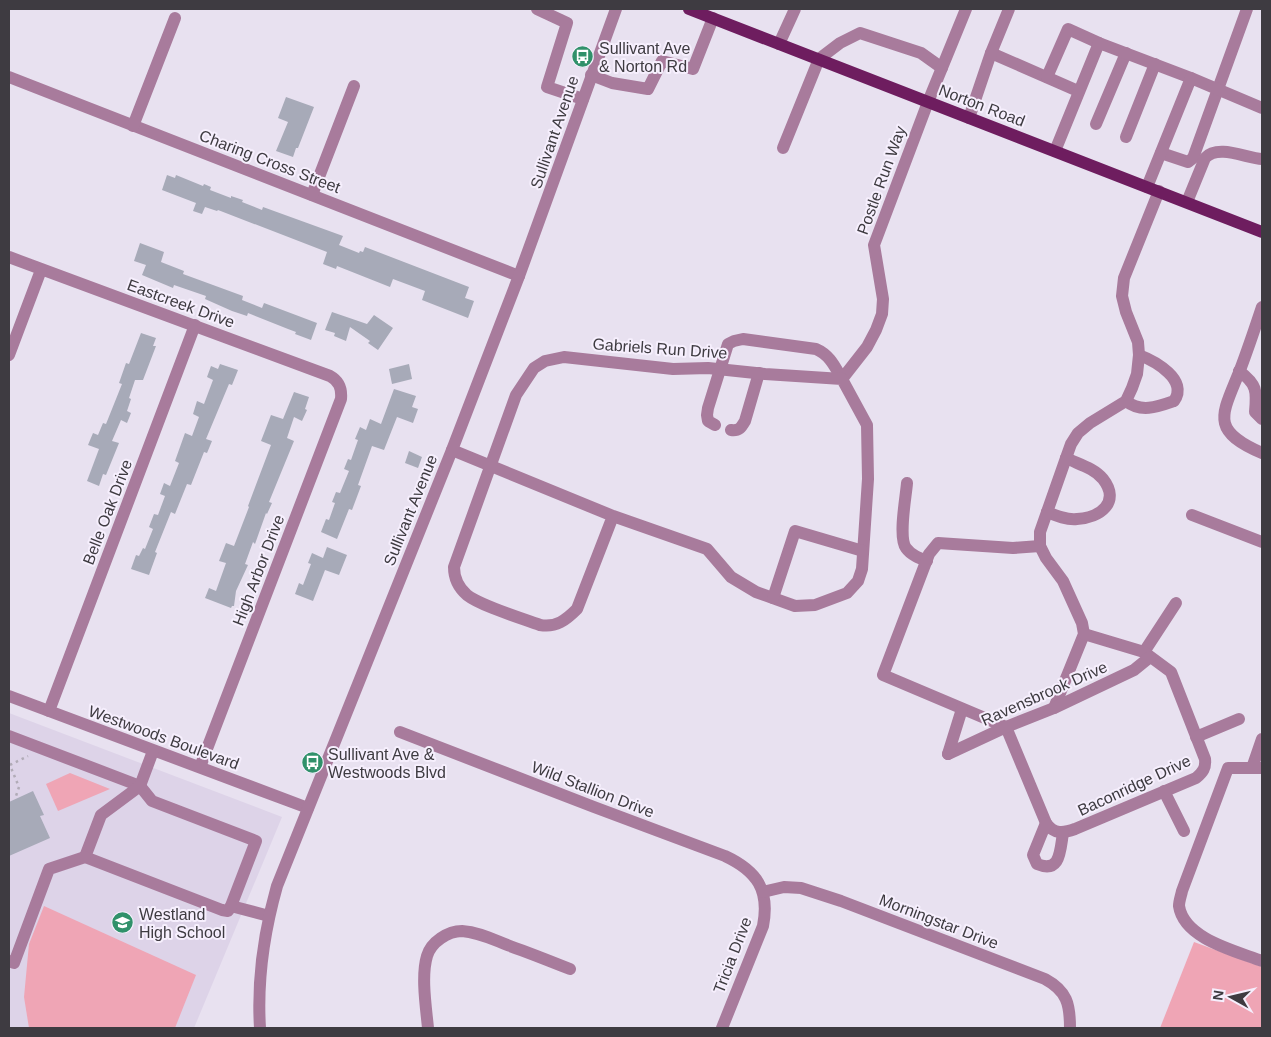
<svg xmlns="http://www.w3.org/2000/svg" width="1271" height="1037" font-family="Arial,sans-serif">
<rect width="100%" height="100%" fill="#e8e1f0"/>
<polygon fill="#ddd3e8" points="9,713 282,817 194,1028 9,1028"/>
<g fill="#efa5b5">
<polygon points="70,773 110,789 58,811 46,784"/>
<polygon points="44,906 196,975 175,1028 29,1028 24,997 29,944"/>
<polygon points="1194,942 1262,967 1262,1028 1160,1028"/>
</g>
<g fill="#a7aab8">
<polygon points="286,97 314,107 298,148 296,148 293,157 276,151 288,122 278,118"/>
<polygon points="167,175 175,178 176,175 203,186 204,184 211,187 210,190 231,198 231,196 243,200 242,202 262,210 263,207 343,236 339,245 359,253 360,251 363,252 365,247 469,287 465,298 474,301 468,318 422,300 425,291 393,279 390,287 337,266 336,269 323,264 327,252 218,210 217,211 205,207 202,214 193,211 196,203 162,190"/>
<polygon points="140,243 164,252 161,262 184,271 183,274 243,296 242,300 262,308 264,303 317,323 311,340 295,334 296,332 288,329 248,313 247,316 232,311 205,299 206,296 174,285 173,288 142,275 146,265 134,261"/>
<polygon points="332,312 367,324 374,315 393,328 378,350 368,343 370,341 350,327 346,341 334,336 335,333 325,330"/>
<polygon points="141,333 156,338 153,346 156,346 143,380 135,380 129,398 131,399 127,411 131,413 127,423 121,420 112,441 119,443 106,475 103,474 99,486 87,481 99,449 88,445 93,433 98,435 103,423 106,424 122,384 119,383 126,363 129,364"/>
<polygon points="220,364 238,370 232,385 229,384 206,439 212,441 207,453 204,452 191,485 187,484 175,514 171,512 155,552 157,553 149,575 131,569 136,555 139,556 143,548 145,549 153,529 149,527 154,514 158,515 165,496 160,494 164,483 170,486 179,463 175,461 185,433 192,436 199,417 193,414 197,401 204,404 213,380 207,377 211,366 218,369"/>
<polygon points="409,364 412,379 392,384 389,369"/>
<polygon points="394,389 416,396 412,407 418,409 413,423 397,417 384,450 372,446 358,485 361,486 352,510 349,509 337,539 321,532 326,519 329,520 335,503 332,502 336,492 340,493 349,471 344,469 348,459 351,460 358,440 355,439 360,427 366,430 370,419 381,424"/>
<polygon points="294,392 309,397 305,409 307,410 302,421 294,417 287,438 294,441 269,502 272,503 267,514 266,513 255,544 253,542 245,564 248,565 236,591 234,606 232,606 231,608 205,598 209,588 216,591 226,563 219,561 226,543 234,546 249,507 248,506 271,445 261,441 271,415 283,419"/>
<polygon points="409,451 422,457 418,468 405,463"/>
<polygon points="327,547 347,555 339,575 325,570 313,601 295,594 299,583 303,585 311,564 308,563 312,553 323,558"/>
<polygon points="33,791 44,815 40,816 50,838 9,856 9,802"/>
</g>
<g fill="none" stroke-linecap="round" stroke-linejoin="round">
<g stroke="#b1abb7" stroke-width="2.5" stroke-dasharray="2.5 4" stroke-linecap="butt">
<polyline points="9,763 19,787 15,799"/>
<polyline points="10,765 28,756"/>
</g>
<g stroke="#a87b9c" stroke-width="12">
<polyline points="537,9 567,23 547,87 583,99"/>
<polyline points="779,44 795,9"/>
<polyline points="991,53 1078,91"/>
<polyline points="591,75 612,83 648,89 662,61 693,69 713,18"/>
<polyline points="9,77 519,276"/>
<polyline points="1047,77 1068,29 1099,43"/>
<polyline points="969,118 991,53 1009,9"/>
<polyline points="1096,124 1126,53"/>
<polyline points="133,126 175,18"/>
<polyline points="1126,137 1155,64"/>
<polyline points="783,148 819,59 840,43 860,33 921,53 942,68"/>
<polyline points="1055,151 1099,43 1191,78"/>
<polyline points="1161,153 1188,162 1193,158 1247,9"/>
<polyline points="1147,187 1191,78 1262,108"/>
<polyline points="312,195 354,86"/>
<path d="M 1187,202 L 1205,158 C 1218,144 1246,158 1262,159"/>
<path d="M 9,257 L 330,376 C 339,381 342,388 341,399 L 200,767"/>
<path d="M 1262,307 C 1255,328 1248,349 1240,370 C 1222,415 1209,430 1262,453"/>
<polyline points="9,355 41,270"/>
<path d="M 1239,371 C 1257,384 1257,391 1255,412 L 1262,419"/>
<path d="M 1126,401 C 1141,413 1157,407 1174,401 C 1189,380 1155,361 1139,355"/>
<path d="M 715,425 L 708,421 L 707,415 L 708,408 L 728,344 L 734,341 L 743,339 L 816,349 C 830,355 835,367 842,379 L 867,347 L 876,330 L 882,314 L 883,299 L 874,245 L 928,102 L 966,9"/>
<path d="M 731,430 C 739,431 741,428 745,421 L 759,373"/>
<path d="M 452,450 L 613,516 L 707,549 L 731,577 L 756,592 L 795,606 L 815,605 L 847,593 L 858,581 L 862,569 L 868,479 L 867,425 L 842,379 L 765,374 L 708,368 L 673,369 L 564,357 L 545,361 L 534,368 L 516,395 L 454,567 C 454,578 459,588 467,595 C 481,606 521,618 540,625 C 556,628 566,620 577,609 L 613,516"/>
<path d="M 907,483 C 906,497 898,537 906,548 C 911,555 919,558 927,561"/>
<path d="M 1047,512 C 1057,516 1067,520 1077,519 C 1100,518 1121,502 1103,479 C 1094,468 1078,464 1066,458"/>
<polyline points="1192,515 1262,542"/>
<polyline points="773,598 795,531 863,551"/>
<polyline points="1144,652 1176,603"/>
<polyline points="9,696 308,808"/>
<polyline points="1054,708 1084,634 1082,623 1063,581 1046,558 1040,546 1040,532 1066,458 1071,444 1078,433 1090,423 1126,401 1132,388 1137,374 1139,355 1138,342 1126,312 1122,296 1124,278 1159,191"/>
<polyline points="49,711 195,325"/>
<path d="M 1006,727 L 1046,823 C 1054,835 1064,833 1075,829 L 1196,778 C 1203,772 1206,768 1205,759 L 1171,672 L 1144,652 L 1084,634"/>
<polyline points="1006,727 883,675 929,554 938,543 1013,548 1040,546"/>
<path d="M 400,732 L 594,807 L 725,856 C 757,871 770,890 763,926 L 722,1028"/>
<polyline points="9,736 140,786 152,801 256,841 231,906 269,916"/>
<polyline points="1196,737 1239,719"/>
<polyline points="153,751 140,786 101,815 85,857 222,910 228,911 231,906"/>
<polyline points="948,754 1006,727 1054,708 1134,670 1150,657"/>
<polyline points="948,754 962,709"/>
<polyline points="1252,768 1262,739"/>
<path d="M 1262,768 L 1228,768 L 1182,891 C 1181,896 1179,901 1179,906 C 1184,939 1236,951 1262,961"/>
<polyline points="1164,791 1184,831"/>
<path d="M 1046,823 L 1033,855 L 1037,864 C 1061,874 1060,850 1063,833"/>
<path d="M 763,892 L 784,887 L 801,888 L 841,901 L 1045,979 C 1067,991 1070,1004 1070,1028"/>
<polyline points="9,961 14,963 49,869 85,857"/>
<path d="M 260,1028 C 257,980 264,932 277,886 L 452,450 L 519,276 L 616,9"/>
<path d="M 428,1028 C 426,1007 421,976 427,956 C 431,942 448,931 462,931 C 479,932 494,940 510,946 C 530,953 550,961 570,969"/>
</g>
<polyline stroke="#6e1d5f" stroke-width="12" points="689,9 1262,232"/>
</g>
<defs>
<symbol id="bus-disc" viewBox="-11 -11 22 22"><circle r="9.5" fill="#30916a" stroke="#f6effd"/><path d="M-5-6H5V4H4V6H2V4H-2V6H-4V4H-5ZM-3.5-4V0h7V-4ZM-3.5 1.2v1.5H-2V1.2ZM2 1.2v1.5H3.5V1.2Z" fill="#fff"/></symbol>
<symbol id="school-disc" viewBox="-11 -11 22 22"><circle r="9.5" fill="#30916a" stroke="#f6effd"/><path d="M0-5L7-2L0 1L-7-2ZM-4 1L0 2.5L4 1V4Q0 6-4 4Z" fill="#fff"/></symbol>
</defs>
<g fill-rule="evenodd">
<use href="#bus-disc" x="570" y="44" width="25" height="25"/>
<use href="#bus-disc" x="300" y="750" width="25" height="25"/>
<use href="#school-disc" x="110" y="910" width="25" height="25"/>
</g>
<g text-anchor="middle" stroke-width="4" stroke-linejoin="round" paint-order="stroke">
<g font-size="16" fill="#3e3b41" stroke="#f6effd" text-anchor="start">
<text x="599" y="54">Sullivant Ave<tspan x="599" dy="18">&amp; Norton Rd</tspan></text>
<text x="328" y="760">Sullivant Ave &amp;<tspan x="328" dy="18">Westwoods Blvd</tspan></text>
<text x="139" y="920">Westland<tspan x="139" dy="18">High School</tspan></text>
</g>
<g font-size="16" fill="#3e3b41" stroke="#f6effd">
<text transform="translate(982 105) rotate(21)" y="6">Norton Road</text>
<text transform="translate(554 132) rotate(-71)" y="6">Sullivant Avenue</text>
<text transform="translate(270 161) rotate(21)" y="6">Charing Cross Street</text>
<text transform="translate(881 180) rotate(-70)" y="6">Postle Run Way</text>
<text transform="translate(181 303) rotate(20)" y="6">Eastcreek Drive</text>
<text transform="translate(660 348) rotate(4)" y="6">Gabriels Run Drive</text>
<text transform="translate(410 510) rotate(-68)" y="6">Sullivant Avenue</text>
<text transform="translate(107 512) rotate(-69)" y="6">Belle Oak Drive</text>
<text transform="translate(258 570) rotate(-69)" y="6">High Arbor Drive</text>
<text transform="translate(1044 693) rotate(-24)" y="6">Ravensbrook Drive</text>
<text transform="translate(164 737) rotate(20)" y="6">Westwoods Boulevard</text>
<text transform="translate(1134 785) rotate(-25)" y="6">Baconridge Drive</text>
<text transform="translate(593 789) rotate(21)" y="6">Wild Stallion Drive</text>
<text transform="translate(939 921) rotate(21)" y="6">Morningstar Drive</text>
<text transform="translate(732 955) rotate(-69)" y="6">Tricia Drive</text>
</g>
</g>
<rect width="1271" height="1037" fill="none" stroke="#3e3b41" stroke-width="20"/>
<g transform="translate(1231 997) rotate(278)" stroke="#f6effd" stroke-width="4" paint-order="stroke">
<path d="M0-4L9 19L0 12L-9 19Z" fill="#3e3b41"/>
<text y="-8" font-size="14" font-weight="bold" text-anchor="middle" fill="#3e3b41">N</text>
</g>
</svg>
